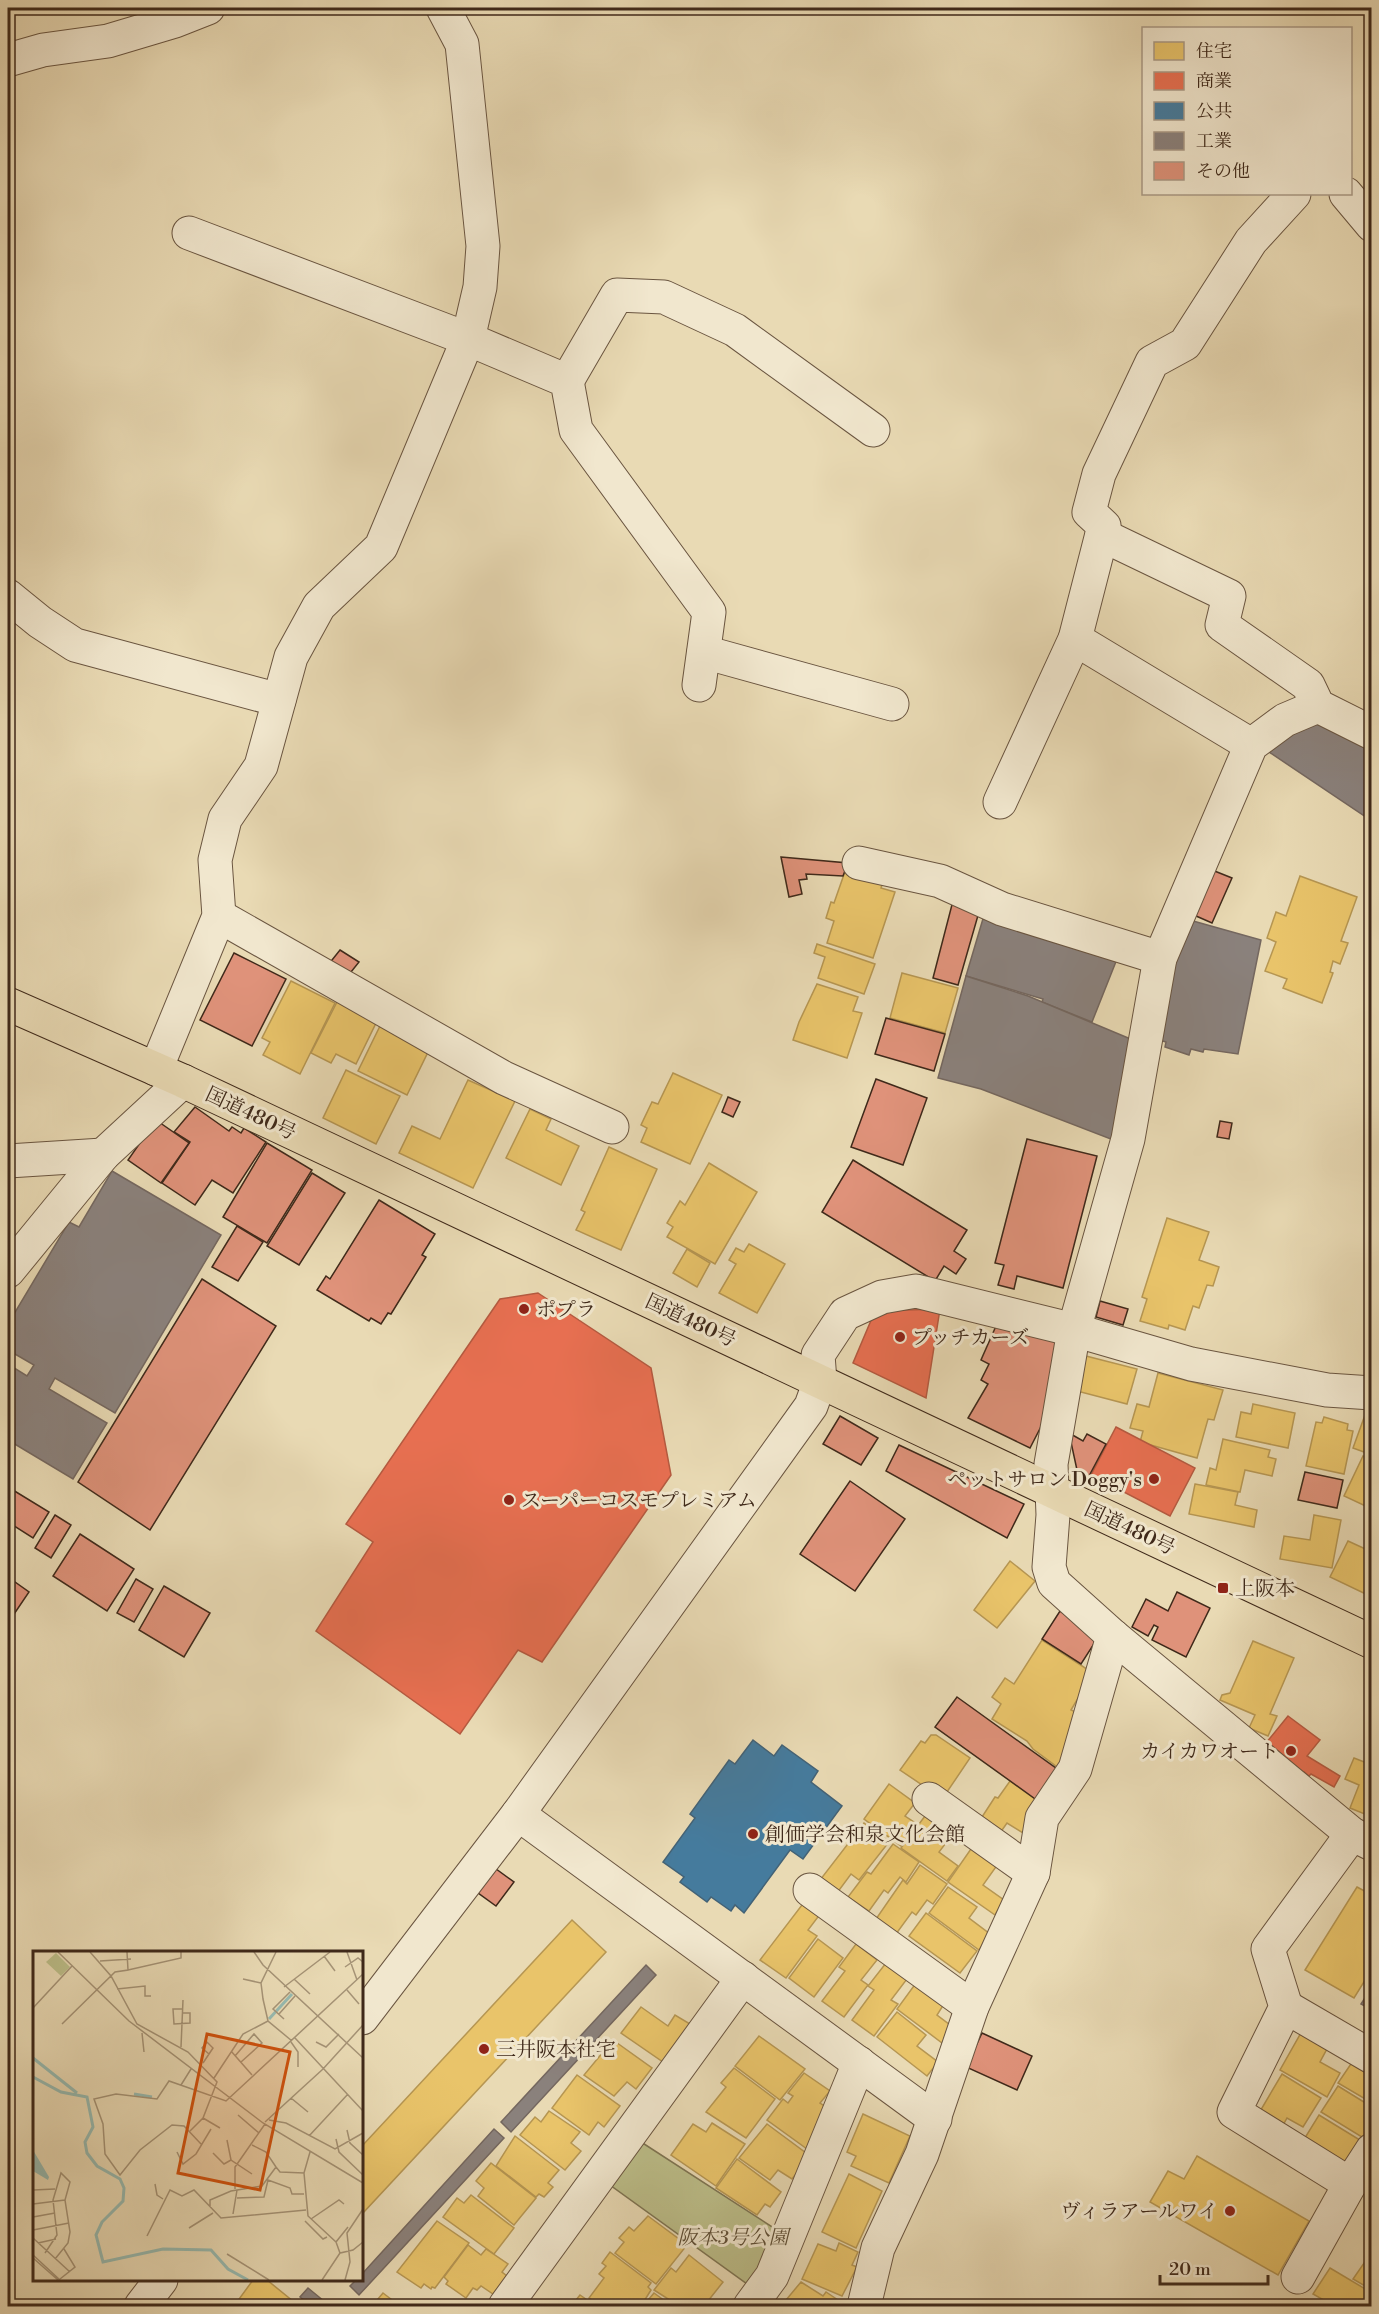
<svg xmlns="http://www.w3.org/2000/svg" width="1379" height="2314" font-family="'Libre Bodoni','Noto Serif JP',serif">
<rect width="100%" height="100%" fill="#e9dab4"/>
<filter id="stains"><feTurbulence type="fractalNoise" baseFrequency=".00333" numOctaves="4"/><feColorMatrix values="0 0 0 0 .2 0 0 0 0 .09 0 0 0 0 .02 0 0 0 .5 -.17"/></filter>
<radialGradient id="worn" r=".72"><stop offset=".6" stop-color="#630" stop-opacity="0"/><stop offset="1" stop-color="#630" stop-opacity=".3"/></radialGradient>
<polygon fill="#bcbe89" stroke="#7e7452" stroke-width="1.5" points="638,2140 777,2230 750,2286 610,2185"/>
<g fill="#e9c46a" stroke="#b69652" stroke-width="1.5">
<polygon points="848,863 885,875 881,888 895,892 873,958 827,943 834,921 826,918 831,902 834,903"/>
<polygon points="1300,876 1357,897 1341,941 1348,943 1340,964 1333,961 1330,972 1333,973 1322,1003 1283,988 1287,979 1265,971 1276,942 1267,938 1276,912 1286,916"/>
<polygon points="817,944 875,964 864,994 818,978 825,957 814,953"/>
<polygon points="902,973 958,988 945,1033 890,1018"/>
<polygon points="291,981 335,1003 300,1074 263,1055 270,1042 262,1038"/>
<polygon points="817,984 858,997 853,1011 862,1013 847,1058 793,1040 799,1022"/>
<polygon points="338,1000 378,1019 356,1064 336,1054 331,1063 311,1053"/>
<polygon points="381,1024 430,1048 407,1095 358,1071"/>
<polygon points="346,1070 400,1096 376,1144 323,1118"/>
<polygon points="673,1073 722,1095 690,1164 641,1142 647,1128 641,1125 652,1102 658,1104"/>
<polygon points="468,1080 515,1101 473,1188 399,1153 412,1126 440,1139"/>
<polygon points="530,1109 551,1119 546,1130 579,1146 561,1185 506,1158"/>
<polygon points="609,1147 657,1169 621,1250 576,1230 585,1212 581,1210"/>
<polygon points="709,1163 757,1192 715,1264 667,1237 673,1227 667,1223 680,1201 685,1205"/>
<polygon points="1167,1218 1209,1232 1199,1260 1219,1267 1213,1286 1207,1285 1199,1308 1193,1306 1185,1330 1169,1325 1168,1329 1140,1321 1147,1299 1142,1297"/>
<polygon points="749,1244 785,1264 757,1313 719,1293 736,1264 729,1260 736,1248 744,1252"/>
<polygon points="687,1249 710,1263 697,1287 673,1273"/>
<polygon points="1086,1356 1137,1369 1127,1404 1077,1391"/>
<polygon points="1158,1373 1223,1390 1214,1420 1208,1419 1197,1458 1140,1442 1143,1431 1130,1428 1137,1404 1149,1407"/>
<polygon points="1253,1404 1295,1413 1288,1448 1236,1437 1241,1412 1251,1414"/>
<polygon points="1365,1415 1372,1417 1372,1455 1353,1448"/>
<polygon points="1324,1417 1348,1424 1347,1430 1353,1431 1344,1474 1306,1466 1316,1422 1322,1423"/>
<polygon points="1223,1439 1270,1450 1268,1457 1276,1459 1272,1476 1245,1470 1240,1492 1206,1485 1210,1468 1216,1470"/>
<polygon points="1363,1456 1372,1460 1372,1509 1344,1496"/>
<polygon points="1195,1484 1238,1492 1235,1505 1257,1510 1254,1527 1189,1514"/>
<polygon points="1314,1515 1341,1520 1332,1568 1280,1559 1284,1536 1310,1540"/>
<polygon points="1348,1541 1372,1552 1372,1597 1330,1577"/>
<polygon points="1010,1561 1035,1581 997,1628 974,1610"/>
<polygon points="1042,1640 1093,1673 1071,1710 1080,1714 1060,1769 1033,1749 1027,1741 992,1719 1001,1704 992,1697 1005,1678 1014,1684"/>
<polygon points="1253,1641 1294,1658 1270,1714 1277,1716 1268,1736 1249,1728 1255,1715 1220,1700 1222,1695 1230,1693"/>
<polygon points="931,1735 936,1735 970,1758 947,1792 936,1784 931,1791 900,1770 921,1741 925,1743"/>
<polygon points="1354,1758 1372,1765 1372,1817 1350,1808 1359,1785 1345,1779"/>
<polygon points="1010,1781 1038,1801 1032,1819 1023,1833 1007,1823 1000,1833 980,1820 995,1797 998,1798"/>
<polygon points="889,1784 915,1803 905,1816 917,1824 901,1846 864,1819"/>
<polygon points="925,1816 952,1835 939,1852 958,1866 947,1881 901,1848"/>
<polygon points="864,1823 889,1842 859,1880 851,1874 837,1893 820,1880"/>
<polygon points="893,1844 919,1862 906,1882 900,1877 888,1893 884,1890 869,1911 848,1897 867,1872 871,1874"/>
<polygon points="973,1846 998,1864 983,1885 1004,1900 995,1915 948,1882"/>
<polygon points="920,1865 947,1884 933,1904 927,1900 916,1915 912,1912 896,1934 876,1919 903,1880 907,1884"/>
<polygon points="948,1887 977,1907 969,1918 990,1934 979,1950 929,1913"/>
<polygon points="1357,1887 1372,1895 1372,1969 1354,1998 1305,1970"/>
<polygon points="805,1901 821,1913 808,1930 817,1936 786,1978 760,1960"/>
<polygon points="926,1913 977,1951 960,1973 909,1936"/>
<polygon points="572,1920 606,1952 362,2214 362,2146"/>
<polygon points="818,1939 843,1958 814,1997 789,1978"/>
<polygon points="856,1944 877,1960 861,1980 868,1985 844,2017 822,2001 845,1971 839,1967"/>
<polygon points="886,1963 907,1979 891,2000 898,2004 874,2036 852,2020 874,1990 868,1986"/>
<polygon points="916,1983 944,2004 937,2015 958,2031 946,2046 897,2009"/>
<polygon points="641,2007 668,2026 675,2015 690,2024 663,2062 621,2033"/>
<polygon points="897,2012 926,2035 917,2046 938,2062 927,2076 877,2037"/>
<polygon points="1302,2031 1328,2047 1320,2062 1340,2073 1327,2097 1280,2070"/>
<polygon points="759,2036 805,2069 780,2100 735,2066"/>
<polygon points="613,2040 652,2068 636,2089 627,2082 614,2096 584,2075"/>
<polygon points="1355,2058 1372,2068 1372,2103 1338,2083"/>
<polygon points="734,2068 775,2099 746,2138 706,2112 726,2087 721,2083"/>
<polygon points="804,2073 830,2091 820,2103 829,2109 807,2149 767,2120 783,2099 788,2103 793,2096 788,2093"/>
<polygon points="1282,2074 1321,2098 1303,2127 1287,2118 1282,2127 1259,2113"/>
<polygon points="577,2075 620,2106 604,2127 598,2122 589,2135 552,2108"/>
<polygon points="1338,2086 1372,2107 1370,2142 1321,2112"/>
<polygon points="549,2111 580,2132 571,2143 581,2151 565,2170 520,2135 535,2117 541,2122"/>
<polygon points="863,2114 910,2136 889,2183 851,2166 856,2156 847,2152"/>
<polygon points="1319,2115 1368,2145 1351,2171 1303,2141"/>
<polygon points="712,2123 745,2144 716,2186 671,2155 693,2124 706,2132"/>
<polygon points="767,2124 810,2156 792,2179 778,2170 770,2180 739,2158"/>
<polygon points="515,2136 559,2170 548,2183 553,2187 544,2197 539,2194 536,2197 496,2166"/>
<polygon points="1197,2156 1309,2221 1278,2275 1150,2202 1168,2171 1184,2179"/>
<polygon points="737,2159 781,2192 770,2207 765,2204 757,2215 716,2188"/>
<polygon points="491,2163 536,2198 514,2225 478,2196 484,2188 476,2181"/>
<polygon points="849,2174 882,2191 856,2248 822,2232"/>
<polygon points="471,2195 514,2228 494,2254 443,2217 457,2198 464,2203"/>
<polygon points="648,2216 687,2245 656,2284 615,2253 624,2242 619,2238 629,2227 634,2231"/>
<polygon points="437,2221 469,2243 435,2288 432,2287 431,2289 424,2284 421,2288 397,2272"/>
<polygon points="839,2243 858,2252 852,2265 857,2267 842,2296 802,2279 818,2244 836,2251"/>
<polygon points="468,2245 481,2255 486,2249 508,2264 502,2272 507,2276 493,2294 481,2286 477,2290 473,2288 466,2298 446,2284 448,2281 444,2277"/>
<polygon points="610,2252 651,2283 648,2287 651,2290 641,2306 601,2306 589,2298 604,2278 599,2274 606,2266 602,2263"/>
<polygon points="1371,2253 1372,2253 1372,2290 1353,2279"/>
<polygon points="689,2255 723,2282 704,2306 679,2306 654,2290 671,2268 676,2272"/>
<polygon points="1330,2268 1372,2293 1372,2306 1334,2306 1313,2294"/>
<polygon points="253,2280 267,2280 299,2306 234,2306"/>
<polygon points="801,2282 823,2296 826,2292 844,2304 842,2306 781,2306"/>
<polygon points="383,2293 400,2306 372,2306"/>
<polygon points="654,2293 672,2306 643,2306"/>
<polygon points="580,2295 596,2306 571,2306"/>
</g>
<g fill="#e76f51" stroke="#b55a40" stroke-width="1.5">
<polygon points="538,1293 651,1368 671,1475 542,1662 518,1650 460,1734 316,1631 373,1542 346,1524 500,1299"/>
<polygon points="940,1309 926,1398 853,1363 875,1311"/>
<polygon points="1116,1427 1195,1468 1170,1516 1091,1475"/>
<polygon points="1288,1716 1320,1740 1307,1756 1340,1776 1334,1787 1311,1774 1309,1776 1304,1772 1301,1778 1266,1743"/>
<polygon points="1372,1741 1372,1761 1365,1758"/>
</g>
<polygon fill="#457b9d" stroke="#436276" stroke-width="1.5" points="753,1740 774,1756 782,1745 818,1771 811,1782 842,1806 803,1859 790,1850 744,1913 735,1905 731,1911 711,1897 707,1902 680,1882 684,1877 663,1862 695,1818 690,1814 729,1760 735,1764"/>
<g fill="#8a817c" stroke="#74675f" stroke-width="1.5">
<polygon points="1303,714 1372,747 1372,821 1266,750"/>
<polygon points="985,912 1119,954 1092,1022 1042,1002 1043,999 966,976"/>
<polygon points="1186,919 1261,940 1238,1054 1204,1049 1203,1052 1191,1049 1189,1055 1165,1047 1166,1042 1153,1038"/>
<polygon points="966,976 1028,996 1133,1040 1116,1141 981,1089 938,1078"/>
<polygon points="112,1171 221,1235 115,1413 55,1378 49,1389 107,1423 73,1479 8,1440 8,1364 27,1376 34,1365 8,1350 8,1324 69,1222 79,1227"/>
<polygon points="646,1965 656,1975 511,2132 501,2122"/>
<polygon points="1372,1987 1372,2010 1361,2004"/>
<polygon points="494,2129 504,2138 359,2295 350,2286 356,2280 362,2280 362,2274"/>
<polygon points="308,2288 330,2306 312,2306 300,2297"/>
</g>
<g fill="#df927a" stroke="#3f291a" stroke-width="1.5">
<polygon points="781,857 848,863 843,876 806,874 807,879 799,880 802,894 789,897"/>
<polygon points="1207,868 1232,878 1212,923 1187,912"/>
<polygon points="955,893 981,905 958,985 933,978"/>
<polygon points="340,950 359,962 343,982 324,970"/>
<polygon points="234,953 286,979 252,1046 200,1020"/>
<polygon points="886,1018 945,1034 934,1071 875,1054"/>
<polygon points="876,1079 927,1098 903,1165 851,1147"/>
<polygon points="728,1097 740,1102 733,1117 722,1112"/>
<polygon points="195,1107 229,1131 232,1127 241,1133 244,1128 266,1142 233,1193 212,1180 195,1205 162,1183 190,1142 174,1132"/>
<polygon points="156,1120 189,1143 161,1183 128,1160"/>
<polygon points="1220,1121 1232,1123 1229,1139 1217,1137"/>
<polygon points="1027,1139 1097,1156 1063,1288 1017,1276 1014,1289 998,1285 1004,1265 995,1263"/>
<polygon points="267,1143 312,1170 267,1243 223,1217"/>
<polygon points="853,1160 967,1230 954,1251 966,1259 956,1274 944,1266 935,1281 822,1212"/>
<polygon points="312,1173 345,1193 299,1265 267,1246"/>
<polygon points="379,1200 435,1234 422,1255 426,1257 391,1314 388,1313 381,1324 371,1318 369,1321 317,1290 326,1276 330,1279"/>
<polygon points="237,1226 263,1242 238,1281 212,1267"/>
<polygon points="202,1279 276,1326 150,1530 78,1482"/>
<polygon points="1100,1301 1128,1309 1123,1325 1096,1317"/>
<polygon points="996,1326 1058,1340 1049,1411 1030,1448 968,1418 988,1384 981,1380 989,1364 981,1360"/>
<polygon points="840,1416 878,1438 861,1465 823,1444"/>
<polygon points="1069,1433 1083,1441 1087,1434 1106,1444 1089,1476 1077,1470"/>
<polygon points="899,1445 1024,1504 1007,1538 886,1471"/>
<polygon points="1305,1472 1343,1480 1337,1508 1298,1500"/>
<polygon points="850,1481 905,1519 855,1591 800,1554"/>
<polygon points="8,1487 49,1512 33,1538 8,1522"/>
<polygon points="55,1515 71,1525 51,1558 35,1548"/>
<polygon points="80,1534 134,1569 107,1611 53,1576"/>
<polygon points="8,1577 29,1592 8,1623"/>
<polygon points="136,1579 153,1589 134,1622 117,1613"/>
<polygon points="164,1586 210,1613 184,1657 139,1630"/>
<polygon points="1177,1592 1210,1608 1186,1657 1152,1640 1158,1627 1154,1625 1148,1636 1132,1627 1146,1599 1168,1611"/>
<polygon points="1060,1611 1099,1636 1081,1664 1042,1639"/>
<polygon points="957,1697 1060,1771 1038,1801 935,1727"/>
<polygon points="492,1866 514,1882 496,1906 474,1890"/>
<polygon points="982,2033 1032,2056 1017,2090 966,2067"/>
</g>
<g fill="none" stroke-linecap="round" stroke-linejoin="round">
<defs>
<g id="minor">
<polyline points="8,60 43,50 108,41 175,21 208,8"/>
<polyline points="1346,194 1372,225"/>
<polyline points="189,233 468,339 567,381 576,430 709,612 699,685"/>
<polyline points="567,381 617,295 664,297 735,330 873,430"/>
<polyline points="1102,535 1229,596 1222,625 1308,685 1318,706 1372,733"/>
<polyline points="8,596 40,622 75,645 279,700"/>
<polyline points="1075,639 1251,745"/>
<polyline points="704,652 892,704"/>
<polyline points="1318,706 1285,720 1251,745 1160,958 1128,1139 1074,1330 1051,1464 1053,1515 1049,1567 1054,1583 1113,1636 1352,1834 1372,1844"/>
<polyline points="1000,802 1075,639 1104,526 1089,512 1099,474 1152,362 1185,344 1251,241 1294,194"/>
<polyline points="859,863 940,881 1002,909 1160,958"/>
<polyline points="219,916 504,1078 612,1127"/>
<polyline points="156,1069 219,916 215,860 225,819 261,766 291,657 319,606 381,547 468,339 480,287 483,246 462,44 443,8"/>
<polyline points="8,1161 103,1155"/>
<polyline points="8,1271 103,1155 183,1081"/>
<polyline points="929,1799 1033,1873"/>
<polyline points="518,1814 935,2119"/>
<polyline points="1352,1834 1268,1949 1286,2007 1234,2112 1350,2184 1372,2150"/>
<polyline points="810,1890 972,2007"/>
<polyline points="1286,2007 1372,2057"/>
<polyline points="362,2018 518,1814 811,1406 820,1381 818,1355 845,1314 882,1297 916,1291 1074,1330 1191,1364 1327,1390 1372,1393"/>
<polyline points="1298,2277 1350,2184"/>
<polyline points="141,2306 161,2280"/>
<polyline points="505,2306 743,1978"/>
<polyline points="750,2306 772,2276 859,2063"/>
<polyline points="864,2306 878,2248 922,2154 972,2007 1033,1873 1042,1818 1075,1769 1113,1636"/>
</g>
<polyline id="highway" points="8,1004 183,1081 1372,1642"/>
</defs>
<use href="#minor" stroke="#6a5540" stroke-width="35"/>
<use href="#highway" stroke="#3f291a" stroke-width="35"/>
<use href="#minor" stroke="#f1e7ce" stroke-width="33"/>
<use href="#highway" stroke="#e9dab4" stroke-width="33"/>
</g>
<g fill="#8f2418" stroke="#f1e7ce" stroke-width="2">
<circle cx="524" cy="1309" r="6"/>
<circle cx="900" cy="1337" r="6"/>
<circle cx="1154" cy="1479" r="6"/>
<circle cx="509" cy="1500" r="6"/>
<rect x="1217" y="1582" width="12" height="12" rx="3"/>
<circle cx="1291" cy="1751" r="6"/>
<circle cx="753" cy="1834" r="6"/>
<circle cx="484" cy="2049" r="6"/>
<circle cx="1230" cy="2211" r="6"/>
</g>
<g text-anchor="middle" stroke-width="6" stroke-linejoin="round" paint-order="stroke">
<g font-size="20" fill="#3f291a" stroke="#f1e7ce">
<text transform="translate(251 1113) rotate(25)" y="7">国道480号</text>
<text transform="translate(691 1320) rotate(25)" y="7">国道480号</text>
<text transform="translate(1130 1528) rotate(25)" y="7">国道480号</text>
</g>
<g font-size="20" fill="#3f291a" stroke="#f1e7ce" text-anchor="start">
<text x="536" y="1316">ポプラ</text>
<text x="912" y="1344">プッチカーズ</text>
<text x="1142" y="1486" text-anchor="end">ペットサロン Doggy's</text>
<text x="521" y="1507">スーパーコスモプレミアム</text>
<text x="1235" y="1595">上阪本</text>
<text x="1279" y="1758" text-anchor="end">カイカワオート</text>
<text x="765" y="1841">創価学会和泉文化会館</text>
<text x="496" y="2056">三井阪本社宅</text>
<text x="1218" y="2218" text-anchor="end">ヴィラアールワイ</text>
</g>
<g font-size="20" font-style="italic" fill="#5e4e36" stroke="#f1e7ce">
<text x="733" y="2244">阪本3号公園</text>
</g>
</g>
<g transform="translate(33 1951)">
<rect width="330" height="330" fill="#e9dab4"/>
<path d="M 23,2 L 37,16 L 28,25 L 13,11 Z" fill="#bcbe89"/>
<path d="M 0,199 L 16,226 L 15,229 L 0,220 Z" fill="#97bab0"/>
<path fill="none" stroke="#97bab0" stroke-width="3" d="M 236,68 L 259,43M 0,107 L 44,142M 0,126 L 28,141 L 54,146 L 60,176 L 52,191 L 54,202 L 64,215 L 87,228 L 91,237 L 90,250 L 69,271 L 63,284 L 70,311 L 130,298 L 178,299 L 195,318 L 215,329M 101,143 L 119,146"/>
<path fill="none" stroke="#a59376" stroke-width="1.5" d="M 25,1 L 96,70 L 230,172 L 330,232M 57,1 L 78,25 L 104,73 L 155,101 L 184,131 L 170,167 L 157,180M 221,1 L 230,14 L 330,107M 243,1 L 228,32 L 230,48 L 235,70 L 259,90M 314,1 L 324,29M 291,5 L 302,20M 67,10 L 98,8M 312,16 L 325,7 L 330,11M 95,19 L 148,7 L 148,1M 210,28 L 228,32M 261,28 L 277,43M 251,36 L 297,1M 84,38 L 112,35 L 112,45 L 118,45M 314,39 L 326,53M 0,57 L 39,15M 149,58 L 140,58 L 141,73 L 157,72 L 157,62 L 149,62M 246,63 L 262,45M 251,68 L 240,58 L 257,41M 29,73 L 82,21 L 95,19 L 94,1M 109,82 L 111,101M 262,87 L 330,160M 258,91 L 265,101 L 265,116M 283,91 L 293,96 L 306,83M 148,96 L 150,49M 198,100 L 219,124M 202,105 L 221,83 L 229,92 L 208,111M 170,112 L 180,97 L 174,91 L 169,97 L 176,103M 181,127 L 210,83 L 235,70M 148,134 L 158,118M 258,147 L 275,161M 205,164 L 226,182M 170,167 L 187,177M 236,169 L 253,172 L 302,198 L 330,182M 232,171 L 290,118 L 330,74M 314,179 L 317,192 L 330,204M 276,185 L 315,143M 303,188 L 306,201 L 330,224M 194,189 L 198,209 L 219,223M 168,193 L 151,175 L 139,174 L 107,199 L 87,224 L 72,203 L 70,173 L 61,148 L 83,143 L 124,148 L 136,130 L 193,150 L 330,23M 219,194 L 233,201 L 243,216M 144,201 L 150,213 L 163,203 L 178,178M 180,202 L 191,213 L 198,209M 271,222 L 275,265 L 303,291M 122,233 L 124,244 L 130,248M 202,238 L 202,216 L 232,173M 0,239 L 22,238M 204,247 L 231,246 L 235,229 L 257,237 L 259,243 L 271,243M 0,253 L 32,249M 177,256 L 177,249 L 198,240 L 229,235 L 243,216 L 247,221 L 271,222 L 277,201M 200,263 L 204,239M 0,266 L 22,262M 278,268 L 306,249 L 311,253M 272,270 L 290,288 L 294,286M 315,276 L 303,291 L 307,302 L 320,299 L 330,291M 156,277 L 180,262M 0,279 L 36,272M 114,285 L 137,239 L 149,245 L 161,239 L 188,267 L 273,259M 0,287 L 37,321M 5,292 L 23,288M 12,302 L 24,284 L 20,249 L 28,222 L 37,231 L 32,249 L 37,281 L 35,292 L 22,308M 194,303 L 236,329M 0,304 L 27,329M 0,307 L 25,329M 27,328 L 42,316 L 31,298M 289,329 L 307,302M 312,329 L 317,311 L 314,282 L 330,258"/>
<path fill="#cf520e" fill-opacity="0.15" stroke="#cf520e" stroke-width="3" d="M 174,83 L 257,101 L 227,239 L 145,222 Z"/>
<rect width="330" height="330" fill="none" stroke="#3f291a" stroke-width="3"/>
</g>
<rect width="1379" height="2314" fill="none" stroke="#e9dab4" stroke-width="30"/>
<rect x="9" y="9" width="1361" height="2296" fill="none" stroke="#3f291a" stroke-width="3"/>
<rect x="15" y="15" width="1349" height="2284" fill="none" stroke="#3f291a" stroke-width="1.5"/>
<rect x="1142" y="27" width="210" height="168" fill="#f1e7ce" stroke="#aa9b86" stroke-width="1.5"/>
<rect x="1154" y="42" width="30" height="18" fill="#e9c46a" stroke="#aa9b86" stroke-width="1.5"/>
<text x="1196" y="57" font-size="18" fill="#3f291a">住宅</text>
<rect x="1154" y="72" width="30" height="18" fill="#e76f51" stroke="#aa9b86" stroke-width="1.5"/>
<text x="1196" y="87" font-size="18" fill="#3f291a">商業</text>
<rect x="1154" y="102" width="30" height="18" fill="#457b9d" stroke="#aa9b86" stroke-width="1.5"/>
<text x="1196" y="117" font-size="18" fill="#3f291a">公共</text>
<rect x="1154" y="132" width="30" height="18" fill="#8a817c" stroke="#aa9b86" stroke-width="1.5"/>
<text x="1196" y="147" font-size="18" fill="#3f291a">工業</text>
<rect x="1154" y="162" width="30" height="18" fill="#df927a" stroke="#aa9b86" stroke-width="1.5"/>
<text x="1196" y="177" font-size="18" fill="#3f291a">その他</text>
<path d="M1160 2275v9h108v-9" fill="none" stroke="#3f291a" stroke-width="3"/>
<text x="1169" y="2275" font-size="18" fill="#3f291a" stroke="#f1e7ce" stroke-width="4.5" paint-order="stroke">20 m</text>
<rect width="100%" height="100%" filter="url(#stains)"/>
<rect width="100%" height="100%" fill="url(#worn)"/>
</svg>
